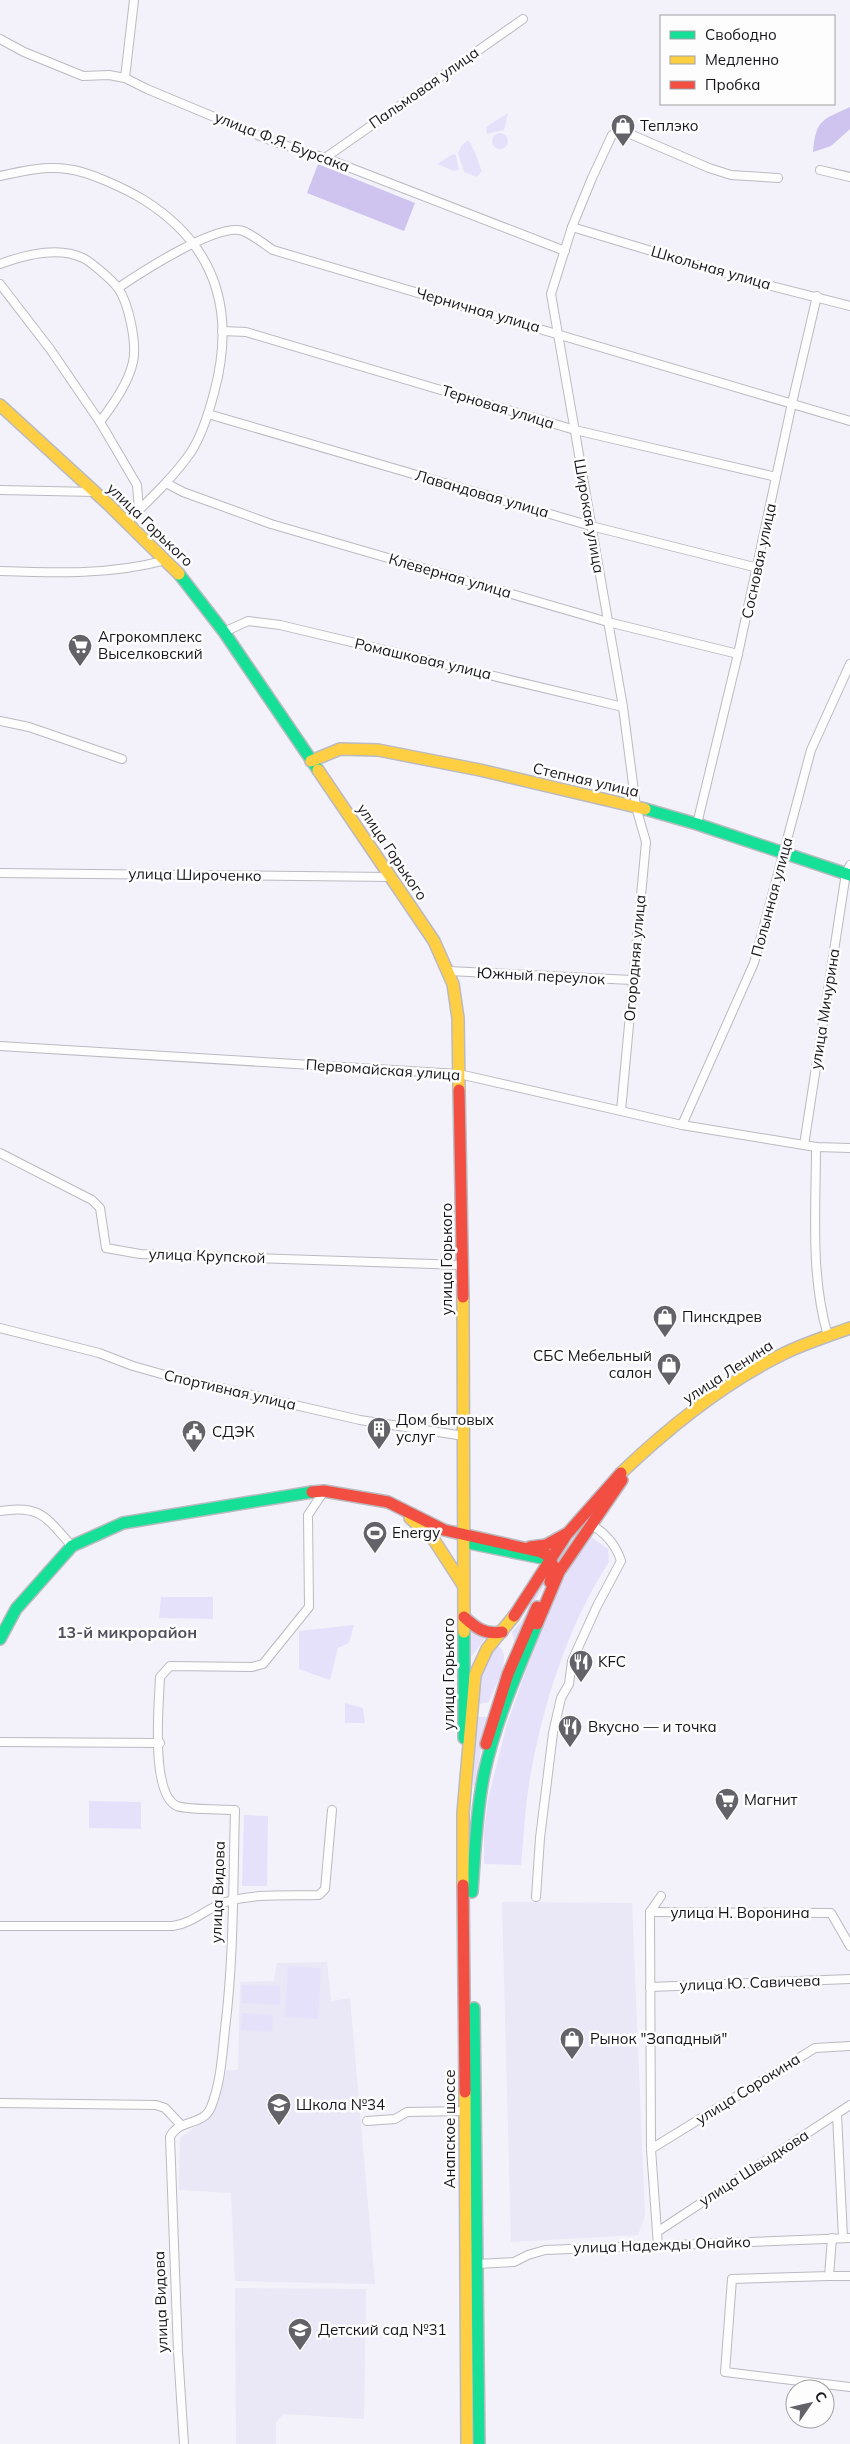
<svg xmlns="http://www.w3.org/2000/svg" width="850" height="2444" font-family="Mulish,sans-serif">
<rect width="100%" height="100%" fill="#f3f2fa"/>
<g fill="#eae7f7">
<polygon points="502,1902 632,1903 645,2216 638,2235 511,2242"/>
<polygon points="327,1962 331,2001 350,1998 375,2284 235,2281 231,2193 179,2190 180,2138 212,2114 227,2070 238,2070 240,1982 274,1981 277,1963"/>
<polygon points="235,2288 366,2289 364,2419 284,2414 276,2422 276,2444 236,2444"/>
</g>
<g fill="#e6e1fb">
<polygon points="508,113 504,130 487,134 486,127"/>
<circle cx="500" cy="141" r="8"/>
<path d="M 468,140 C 476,151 477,160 482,171 L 477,177 L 464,172 L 458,153 L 462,145 Z"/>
<polygon points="453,154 456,155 459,170 454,171 437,164"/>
<polygon points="576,1533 536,1599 515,1645 512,1632 521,1622 551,1565"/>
<path d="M 591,1537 L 608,1549 L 609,1562 C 568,1625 543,1704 530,1778 C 525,1807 524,1836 521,1865 L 484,1864 L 484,1832 L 488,1799 L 507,1724 L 543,1622 L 568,1571 L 586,1541 Z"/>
<polygon points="161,1597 213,1597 213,1619 159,1618"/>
<polygon points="354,1625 349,1643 338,1648 330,1680 299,1669 299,1631"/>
<polygon points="471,1627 486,1637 471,1657"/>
<path d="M 494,1647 L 500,1647 C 512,1659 494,1688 489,1702 L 480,1704 C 473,1685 485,1663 494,1647 Z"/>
<polygon points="345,1703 363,1708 365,1723 345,1723"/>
<polygon points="477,1717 489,1717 481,1749 476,1786 473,1785"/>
<polygon points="89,1801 141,1802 141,1829 89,1828"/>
<polygon points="244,1815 268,1816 267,1886 242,1886"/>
<polygon points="288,1966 321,1968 318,2019 285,2017"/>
<polygon points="242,1985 280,1986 280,2005 242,2003"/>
<polygon points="242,2013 273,2015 272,2032 241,2030"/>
</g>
<g fill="#cec4ef">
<path d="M 850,107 L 850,129 L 831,146 L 813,152 C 816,118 823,120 850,107 Z"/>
<polygon points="318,164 415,203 404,231 307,193"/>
</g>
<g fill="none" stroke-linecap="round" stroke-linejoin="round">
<defs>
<g id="street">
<polyline points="0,39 24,52 83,76 109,75 125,78 147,89 272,141 325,158 565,251"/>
<polyline points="125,78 134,0"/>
<polyline points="325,158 523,19"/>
<polyline points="820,170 850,177"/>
<path d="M 0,176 C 22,171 45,166 67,169 C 88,171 126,189 144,200 C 217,246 236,312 214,393 C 209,412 202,435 191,452 C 173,478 149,500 127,522"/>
<polyline points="572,227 744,279 850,306"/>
<path d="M 0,264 C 24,255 58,246 83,258 C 91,262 112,280 118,288 C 129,304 137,343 133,362 C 128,384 113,404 100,422"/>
<polyline points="0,284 50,349 100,422 137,485 139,510"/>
<path d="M 118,288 C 140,273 218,222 243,231 C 253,235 264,244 273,250 L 850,421"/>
<polyline points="222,331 246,332 575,430 776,477"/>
<polyline points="208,414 591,526 758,568"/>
<polyline points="166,483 183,492 271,524 608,622 738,654"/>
<polyline points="0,490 95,492"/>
<path d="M 0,571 C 56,573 112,575 166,560"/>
<polyline points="224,632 248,621 280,625 623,707"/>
<polyline points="0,721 29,727 122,759"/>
<polyline points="697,824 738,654 792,403 817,296"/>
<polyline points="0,873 390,877"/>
<polyline points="449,971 632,980"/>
<polyline points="0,1046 459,1074 682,1125 816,1147 850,1148"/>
<polyline points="621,1111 646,842 636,807 623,707 551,294 572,227 592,178 612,135 623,131 709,168 731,175 778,178"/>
<polyline points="682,1125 754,963 811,750 850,664"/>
<polyline points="804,1145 846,873 850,865"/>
<path d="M 816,1147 C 816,1210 810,1275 828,1336"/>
<polyline points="0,1153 92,1200 100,1208 106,1248 140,1254 462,1265"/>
<polyline points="0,1328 99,1353 133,1366 165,1375 360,1420 464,1436"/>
<path d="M 0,1511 C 42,1504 47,1519 72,1546"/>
<polyline points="0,1742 160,1743"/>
<path d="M 536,1897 L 540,1838 L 553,1733 L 561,1698 L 569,1684 L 572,1661 L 597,1606 L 621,1561 C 616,1545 604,1532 590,1524"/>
<polyline points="650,1912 831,1913 850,1946"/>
<path d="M 0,1926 L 173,1926 C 194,1923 206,1908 226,1902 C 254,1893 289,1896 319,1895 L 325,1889 L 332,1810"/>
<polyline points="650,1987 850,1979"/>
<polyline points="0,2103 156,2105 165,2108 181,2125"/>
<polyline points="837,2114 843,2238"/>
<polyline points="367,2121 395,2119 407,2112 468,2111"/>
<polyline points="651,2149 815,2048 850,2046"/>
<polyline points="657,2232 850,2105"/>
<polyline points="832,2238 829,2276 732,2279 725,2372 850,2387"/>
<polyline points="658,2246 651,2149 650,1912 661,1896"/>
<polyline points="477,2264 514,2262 528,2255 545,2250 850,2238"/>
<polyline points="829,2276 850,2276"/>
<path d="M 184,2444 L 178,2352 L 170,2137 C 178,2119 204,2126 211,2107 C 221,2082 222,2056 225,2029 C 234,1957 233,1883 235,1810 C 223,1809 187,1810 177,1806 C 150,1794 159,1703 160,1677 L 170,1666 L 252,1667 L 263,1664 L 309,1607 L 308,1515 L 324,1491"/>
</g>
<g id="fast">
<polyline points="179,574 224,632 318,770"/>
<polyline points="645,809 697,824 850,875"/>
<polyline points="469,1543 542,1558"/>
<polyline points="464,1632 464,1738"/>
<polyline points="0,1639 16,1609 72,1546 123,1523 312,1492"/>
<path d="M 472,1892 C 475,1853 476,1813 484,1774 C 495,1722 517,1673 537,1624"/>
<polyline points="474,2008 479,2444"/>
</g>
<g id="slow">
<polyline points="0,405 108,504 179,574"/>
<polyline points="311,761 340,749 378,750 480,770 645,809"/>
<polyline points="318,770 434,941 453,984 458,1018 459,1090"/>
<polyline points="463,1297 464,1632"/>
<path d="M 621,1473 C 669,1427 725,1382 785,1353 C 806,1343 828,1336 850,1328"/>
<polyline points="410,1518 434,1540 463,1585"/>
<polyline points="463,1885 463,1813 475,1675 487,1649 514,1616"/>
<polyline points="465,2092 467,2444"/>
</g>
<g id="jam">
<polyline points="459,1090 463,1297"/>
<polyline points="312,1492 324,1491 388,1502 444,1530 541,1552 547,1555 554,1567 550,1582"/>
<polyline points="530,1547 546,1545 566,1534"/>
<polyline points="514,1616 567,1534 621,1473"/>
<path d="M 464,1617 C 476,1628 485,1635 502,1632"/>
<polyline points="537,1624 559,1572 622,1480"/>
<polyline points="486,1744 508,1674 537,1607"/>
<polyline points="463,1885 465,2092"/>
</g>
</defs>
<use href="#street" stroke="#bbbac0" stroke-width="10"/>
<use href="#fast" stroke="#bbbac0" stroke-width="14"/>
<use href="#slow" stroke="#bbbac0" stroke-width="14"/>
<use href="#jam" stroke="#bbbac0" stroke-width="14"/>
<use href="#street" stroke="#fdfdfe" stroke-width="8"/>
<use href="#fast" stroke="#16e098" stroke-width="11"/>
<use href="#slow" stroke="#ffcf43" stroke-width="11"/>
<use href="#jam" stroke="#f24e42" stroke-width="11"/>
</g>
<defs>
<symbol id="shop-pin" viewBox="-11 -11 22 30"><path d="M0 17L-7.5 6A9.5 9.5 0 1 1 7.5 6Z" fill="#646269" stroke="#fdfdfd"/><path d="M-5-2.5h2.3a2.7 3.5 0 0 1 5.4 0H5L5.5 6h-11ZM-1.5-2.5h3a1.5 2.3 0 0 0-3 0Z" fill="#fff"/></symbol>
<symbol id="supermarket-pin" viewBox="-11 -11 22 30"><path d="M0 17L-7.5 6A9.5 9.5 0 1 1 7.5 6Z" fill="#646269" stroke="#fdfdfd"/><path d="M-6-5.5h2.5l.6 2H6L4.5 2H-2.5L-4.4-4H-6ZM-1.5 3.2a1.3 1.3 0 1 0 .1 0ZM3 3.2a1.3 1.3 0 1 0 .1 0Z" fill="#fff"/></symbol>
<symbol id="building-pin" viewBox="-11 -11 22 30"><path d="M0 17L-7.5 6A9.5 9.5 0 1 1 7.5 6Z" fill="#646269" stroke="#fdfdfd"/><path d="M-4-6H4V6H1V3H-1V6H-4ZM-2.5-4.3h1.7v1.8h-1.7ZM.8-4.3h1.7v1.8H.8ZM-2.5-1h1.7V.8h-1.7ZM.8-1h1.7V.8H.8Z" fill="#fff"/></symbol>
<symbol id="civic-pin" viewBox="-11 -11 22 30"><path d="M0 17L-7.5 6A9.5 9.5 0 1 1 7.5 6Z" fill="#646269" stroke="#fdfdfd"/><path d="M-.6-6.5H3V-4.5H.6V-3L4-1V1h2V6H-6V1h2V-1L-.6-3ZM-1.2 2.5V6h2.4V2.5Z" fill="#fff"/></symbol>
<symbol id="stadium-pin" viewBox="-11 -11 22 30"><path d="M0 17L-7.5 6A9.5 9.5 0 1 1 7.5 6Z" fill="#646269" stroke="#fdfdfd"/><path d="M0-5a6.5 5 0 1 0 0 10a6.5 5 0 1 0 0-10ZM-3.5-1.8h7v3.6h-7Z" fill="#fff"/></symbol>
<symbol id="restaurant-pin" viewBox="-11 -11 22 30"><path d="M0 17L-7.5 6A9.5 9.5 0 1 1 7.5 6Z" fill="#646269" stroke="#fdfdfd"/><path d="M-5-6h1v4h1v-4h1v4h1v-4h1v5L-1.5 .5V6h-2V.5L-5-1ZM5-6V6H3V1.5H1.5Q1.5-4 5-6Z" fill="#fff"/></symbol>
<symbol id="school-pin" viewBox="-11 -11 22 30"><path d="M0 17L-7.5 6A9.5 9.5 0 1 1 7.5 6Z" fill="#646269" stroke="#fdfdfd"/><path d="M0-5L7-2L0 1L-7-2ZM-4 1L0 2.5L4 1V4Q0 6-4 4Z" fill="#fff"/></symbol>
</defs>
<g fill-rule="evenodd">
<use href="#shop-pin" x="609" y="112" width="28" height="38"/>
<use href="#supermarket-pin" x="66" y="632" width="28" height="38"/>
<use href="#shop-pin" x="651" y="1303" width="28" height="38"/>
<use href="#shop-pin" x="655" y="1351" width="28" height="38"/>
<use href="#building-pin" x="365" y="1415" width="28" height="38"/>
<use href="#civic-pin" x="180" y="1418" width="28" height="38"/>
<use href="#stadium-pin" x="361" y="1519" width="28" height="38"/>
<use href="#restaurant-pin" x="567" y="1648" width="28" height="38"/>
<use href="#restaurant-pin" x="556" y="1713" width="28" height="38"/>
<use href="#supermarket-pin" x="713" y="1786" width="28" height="38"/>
<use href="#shop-pin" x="558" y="2025" width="28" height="38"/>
<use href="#school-pin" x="265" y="2091" width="28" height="38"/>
<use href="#school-pin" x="286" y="2316" width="28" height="38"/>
</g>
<g text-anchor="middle" stroke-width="5" stroke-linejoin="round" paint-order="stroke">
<g font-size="15" fill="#17151b" stroke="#fdfdfd">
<text transform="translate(424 88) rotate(-35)" y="5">Пальмовая улица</text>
<text transform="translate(282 142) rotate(21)" y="5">улица Ф.Я. Бурсака</text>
<text transform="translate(711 268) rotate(16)" y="5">Школьная улица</text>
<text transform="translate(478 310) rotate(16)" y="5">Черничная улица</text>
<text transform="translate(498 407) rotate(17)" y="5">Терновая улица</text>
<text transform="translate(482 494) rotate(16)" y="5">Лавандовая улица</text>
<text transform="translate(589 516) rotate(80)" y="5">Широкая улица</text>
<text transform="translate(150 525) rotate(44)" y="5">улица Горького</text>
<text transform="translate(759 561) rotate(-78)" y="5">Сосновая улица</text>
<text transform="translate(450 576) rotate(16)" y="5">Клеверная улица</text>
<text transform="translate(423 659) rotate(13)" y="5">Ромашковая улица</text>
<text transform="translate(586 780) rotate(13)" y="5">Степная улица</text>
<text transform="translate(392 852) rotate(56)" y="5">улица Горького</text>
<text transform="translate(195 875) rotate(1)" y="5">улица Широченко</text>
<text transform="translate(772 897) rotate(-75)" y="5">Полынная улица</text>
<text transform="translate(635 958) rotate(-85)" y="5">Огородняя улица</text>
<text transform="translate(541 976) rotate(3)" y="5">Южный переулок</text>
<text transform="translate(825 1009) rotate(-81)" y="5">улица Мичурина</text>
<text transform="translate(383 1070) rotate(4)" y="5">Первомайская улица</text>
<text transform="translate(207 1256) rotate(2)" y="5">улица Крупской</text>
<text transform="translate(447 1259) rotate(-90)" y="5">улица Горького</text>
<text transform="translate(728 1372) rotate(-33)" y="5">улица Ленина</text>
<text transform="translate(230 1390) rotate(13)" y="5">Спортивная улица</text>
<text transform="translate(449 1674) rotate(-90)" y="5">улица Горького</text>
<text transform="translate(218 1892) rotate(-88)" y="5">улица Видова</text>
<text x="740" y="1918">улица Н. Воронина</text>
<text transform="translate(750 1983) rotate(-2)" y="5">улица Ю. Савичева</text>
<text transform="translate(748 2089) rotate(-32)" y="5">улица Сорокина</text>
<text transform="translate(450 2129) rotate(-90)" y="5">Анапское шоссе</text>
<text transform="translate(754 2168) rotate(-33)" y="5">улица Швыдкова</text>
<text transform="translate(662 2245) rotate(-2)" y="5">улица Надежды Онайко</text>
<text transform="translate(161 2302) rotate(-92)" y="5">улица Видова</text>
</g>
<g font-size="15" fill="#17151b" stroke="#fdfdfd" text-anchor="start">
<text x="640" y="131">Теплэко</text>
<text x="98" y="642">Агрокомплекс<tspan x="98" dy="17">Выселковский</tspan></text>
<text x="682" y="1322">Пинскдрев</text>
<text x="652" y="1361" text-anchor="end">СБС Мебельный<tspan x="652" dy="17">салон</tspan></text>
<text x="396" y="1425">Дом бытовых<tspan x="396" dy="17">услуг</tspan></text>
<text x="212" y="1437">СДЭК</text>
<text x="392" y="1538">Energy</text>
<text x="598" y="1667">KFC</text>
<text x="588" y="1732">Вкусно — и точка</text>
<text x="744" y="1805">Магнит</text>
<text x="590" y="2044">Рынок "Западный"</text>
<text x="296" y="2110">Школа №34</text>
<text x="318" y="2335">Детский сад №31</text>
</g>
<g font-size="16" font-weight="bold" fill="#53505d" stroke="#fdfdfd">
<text x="127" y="1638">13-й микрорайон</text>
</g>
</g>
<rect x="660" y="15" width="175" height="90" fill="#fdfdfd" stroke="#a1a0a3"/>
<rect x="670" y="31" width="25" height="8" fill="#16e098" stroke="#a1a0a3"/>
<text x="705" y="40" font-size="15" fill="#17151b">Свободно</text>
<rect x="670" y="56" width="25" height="8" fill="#ffcf43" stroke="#a1a0a3"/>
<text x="705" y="65" font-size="15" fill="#17151b">Медленно</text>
<rect x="670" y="81" width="25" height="8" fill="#f24e42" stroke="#a1a0a3"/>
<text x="705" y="90" font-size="15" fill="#17151b">Пробка</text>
<g transform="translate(810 2404) rotate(56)"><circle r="24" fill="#fdfdfd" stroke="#a1a0a3"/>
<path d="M0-4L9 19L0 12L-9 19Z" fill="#646269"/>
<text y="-8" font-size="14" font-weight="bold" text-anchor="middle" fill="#17151b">С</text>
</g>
</svg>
